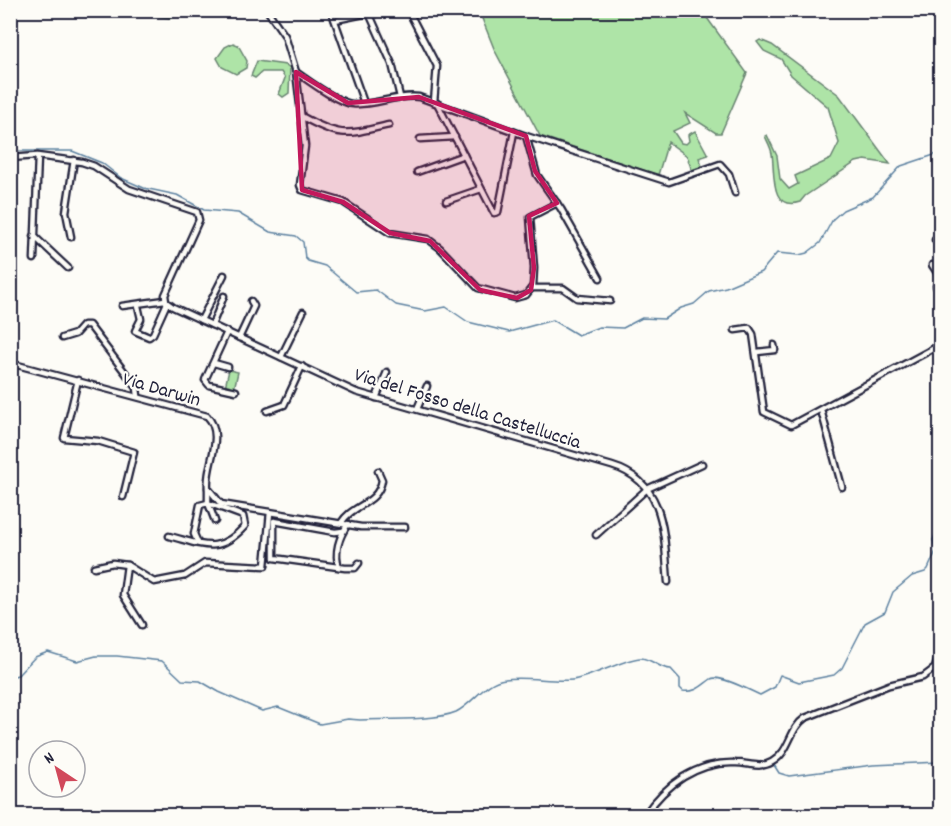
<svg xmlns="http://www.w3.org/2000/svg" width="951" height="826" font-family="Dekko,sans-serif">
<rect width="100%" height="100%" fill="#fdfcf7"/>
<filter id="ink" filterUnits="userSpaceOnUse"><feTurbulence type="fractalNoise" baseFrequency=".0167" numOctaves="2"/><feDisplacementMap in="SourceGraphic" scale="12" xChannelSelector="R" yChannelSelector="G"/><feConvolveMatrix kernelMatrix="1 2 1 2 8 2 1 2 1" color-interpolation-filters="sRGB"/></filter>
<g filter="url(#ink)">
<g fill="#aee4a7" stroke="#688371" stroke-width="1.5">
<polygon points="106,11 191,11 171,18"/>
<polygon points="479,11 702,11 747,73 721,133 716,133 685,113 690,123 673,131 681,143 686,144 689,141 688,135 695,131 708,155 699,158 705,174 694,177 687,156 668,142 658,175 540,136 495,51"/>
<path d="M 760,40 L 772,45 L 839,95 L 890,164 L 865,160 L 856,162 L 805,196 L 800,202 C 769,212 775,171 772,154 C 771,147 767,141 765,136 L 767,135 L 777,156 L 780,179 L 789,189 L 798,184 L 795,176 L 831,159 L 839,143 L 828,107 L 791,75 L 781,59 L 764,51 L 757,42 Z"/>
<polygon points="233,43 238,45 247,61 246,68 236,74 222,67 217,58 225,47"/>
<polygon points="257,61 286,65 290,68 289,93 283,97 279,94 285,78 281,72 262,72 255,78 251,76"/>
<polygon points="229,370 238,372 234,389 225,387"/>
</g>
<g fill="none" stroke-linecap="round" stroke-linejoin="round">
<g stroke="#5c81a0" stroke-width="1.5">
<polyline points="10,151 72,151 102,163 121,178 144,188 177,195 204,210 238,213 270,232 296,236 303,242 305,258 308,261 325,266 356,292 376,290 396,305 425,311 446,307 468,322 509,332 553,320 578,335 599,327 623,328 642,318 664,319 681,308 694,304 709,291 726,287 761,272 777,253 799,255 807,253 820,243 833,219 843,210 873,197 901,166 940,153"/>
<path d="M 10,677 L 18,675 L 35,657 L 48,652 L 77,661 L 96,656 L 117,656 L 162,661 L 182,680 L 200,681 L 219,692 L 262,711 L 278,707 L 320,724 L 348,719 L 360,720 C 385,719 435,721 456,712 C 473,704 485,681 505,679 C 527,676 551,682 572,680 C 588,679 631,656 641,658 C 652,659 660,669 671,669 L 680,679 L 680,688 L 683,691 C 696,693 702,685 711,679 C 719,674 751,691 760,695 L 775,687 L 780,675 L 799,682 L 834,675 L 842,668 L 865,623 L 885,612 L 893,592 L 912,576 L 925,572 L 928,569 L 936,551 L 933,540 L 940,524 L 940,502"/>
<polyline points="774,765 779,773 789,776 873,765 940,762"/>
</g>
<defs>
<g id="minor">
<polyline points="267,10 285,36 296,72 305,146 300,185 302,190 343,202 390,233 428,239 440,248 478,288 515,298 526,295 533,286 534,268 530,217 557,203"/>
<polyline points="331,10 364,103"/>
<polyline points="408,10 437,66 434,102"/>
<polyline points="335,20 369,13 392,64 400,97"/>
<path d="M 296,72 C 309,81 338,103 353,104 C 375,106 396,94 419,97 L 526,136 L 669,182 L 720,164 L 729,174 L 735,193"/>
<polyline points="437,103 494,213 498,212 514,132"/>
<path d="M 301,116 C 340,138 346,135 389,125"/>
<polyline points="526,136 537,175 561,209 600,278"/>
<polyline points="420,139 455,137"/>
<path d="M 10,158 L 37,156 L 82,162 L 94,166 L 129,189 L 197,212 L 199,220 L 165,295 L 166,302 L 173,307 L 356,392 L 612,466 C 666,482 664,535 668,582"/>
<polyline points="417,172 464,155"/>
<polyline points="446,201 481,189"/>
<polyline points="34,236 68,268"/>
<polyline points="71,237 66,212 74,160"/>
<polyline points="935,240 940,246"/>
<polyline points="34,259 38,156"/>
<polyline points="932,265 940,277"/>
<polyline points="940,281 936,286 940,295"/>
<polyline points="532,288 563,288 577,298 610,301"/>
<polyline points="122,306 165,300"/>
<polyline points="138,306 141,319 135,331 149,337 153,334 167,303"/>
<polyline points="201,320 224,275"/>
<polyline points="212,325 224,296"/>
<polyline points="735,330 749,328 753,334 764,412 791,425 940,345"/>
<polyline points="227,332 205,380 209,385 236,391"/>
<polyline points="62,338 75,334 83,325 89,325 137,388 138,396"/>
<polyline points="239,338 254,306 251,301"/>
<polyline points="757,352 775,350 774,345"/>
<polyline points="281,357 303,312"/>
<path d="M 10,363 L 207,416 C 226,436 205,465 208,488 L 221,504 L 361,527 L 405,527"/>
<polyline points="214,363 228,367"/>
<polyline points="78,380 64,438 98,441 134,452 123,497"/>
<polyline points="376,398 387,372"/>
<polyline points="417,409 427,386"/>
<polyline points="821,410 842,487"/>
<polyline points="267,411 284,405 302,366"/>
<path d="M 341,523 C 352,504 378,505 382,480 L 378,471"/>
<polyline points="343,531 335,532 274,521 274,558 345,568 355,568 359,563"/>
<polyline points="596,535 647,489 702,464"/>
<path d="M 169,536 C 204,545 219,555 245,526 L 243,516 L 208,503 L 208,488"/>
<polyline points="198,543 194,534 200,505 208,503 215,521"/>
<polyline points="127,565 123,595 142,625"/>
<polyline points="94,567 113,563 127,565 154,582 185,576 205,563 265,566 270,512"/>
<path d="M 339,567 C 334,553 339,537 348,524"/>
<path d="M 644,816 C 665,785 697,761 736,763 C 749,763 760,769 772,762 C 790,752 789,729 805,718 L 889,685 L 923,677 L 935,668 L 940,651"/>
</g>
</defs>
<use href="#minor" stroke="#22223b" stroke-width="9"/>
<use href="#minor" stroke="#fdfcf7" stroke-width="4.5"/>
</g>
</g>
<path fill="#c2185b" fill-opacity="0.2" stroke="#c2185b" stroke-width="4.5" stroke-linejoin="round" d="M 296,72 L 348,103 L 419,97 L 526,136 L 535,171 L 557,203 L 529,216 L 534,268 L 531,290 L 517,298 L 480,290 L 430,241 L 390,233 L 343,202 L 302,190 Z"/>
<g text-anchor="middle" stroke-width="4.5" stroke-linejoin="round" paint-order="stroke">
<g font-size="20" fill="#22223b" stroke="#fdfcf7">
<text transform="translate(162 388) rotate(16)" y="7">Via Darwin</text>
<text transform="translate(468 407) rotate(17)" y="7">Via del Fosso della Castelluccia</text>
</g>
</g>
<rect width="951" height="826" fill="none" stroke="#fdfcf7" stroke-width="36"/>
<rect x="18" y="18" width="915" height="790" fill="none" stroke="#22223b" stroke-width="2" filter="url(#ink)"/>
<g transform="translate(57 769) rotate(324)"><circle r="28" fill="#fdfcf7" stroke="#a5a5ac" stroke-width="1.5"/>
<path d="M0-4.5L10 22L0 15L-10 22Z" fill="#d1495b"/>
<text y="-9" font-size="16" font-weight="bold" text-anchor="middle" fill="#22223b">N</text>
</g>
</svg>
